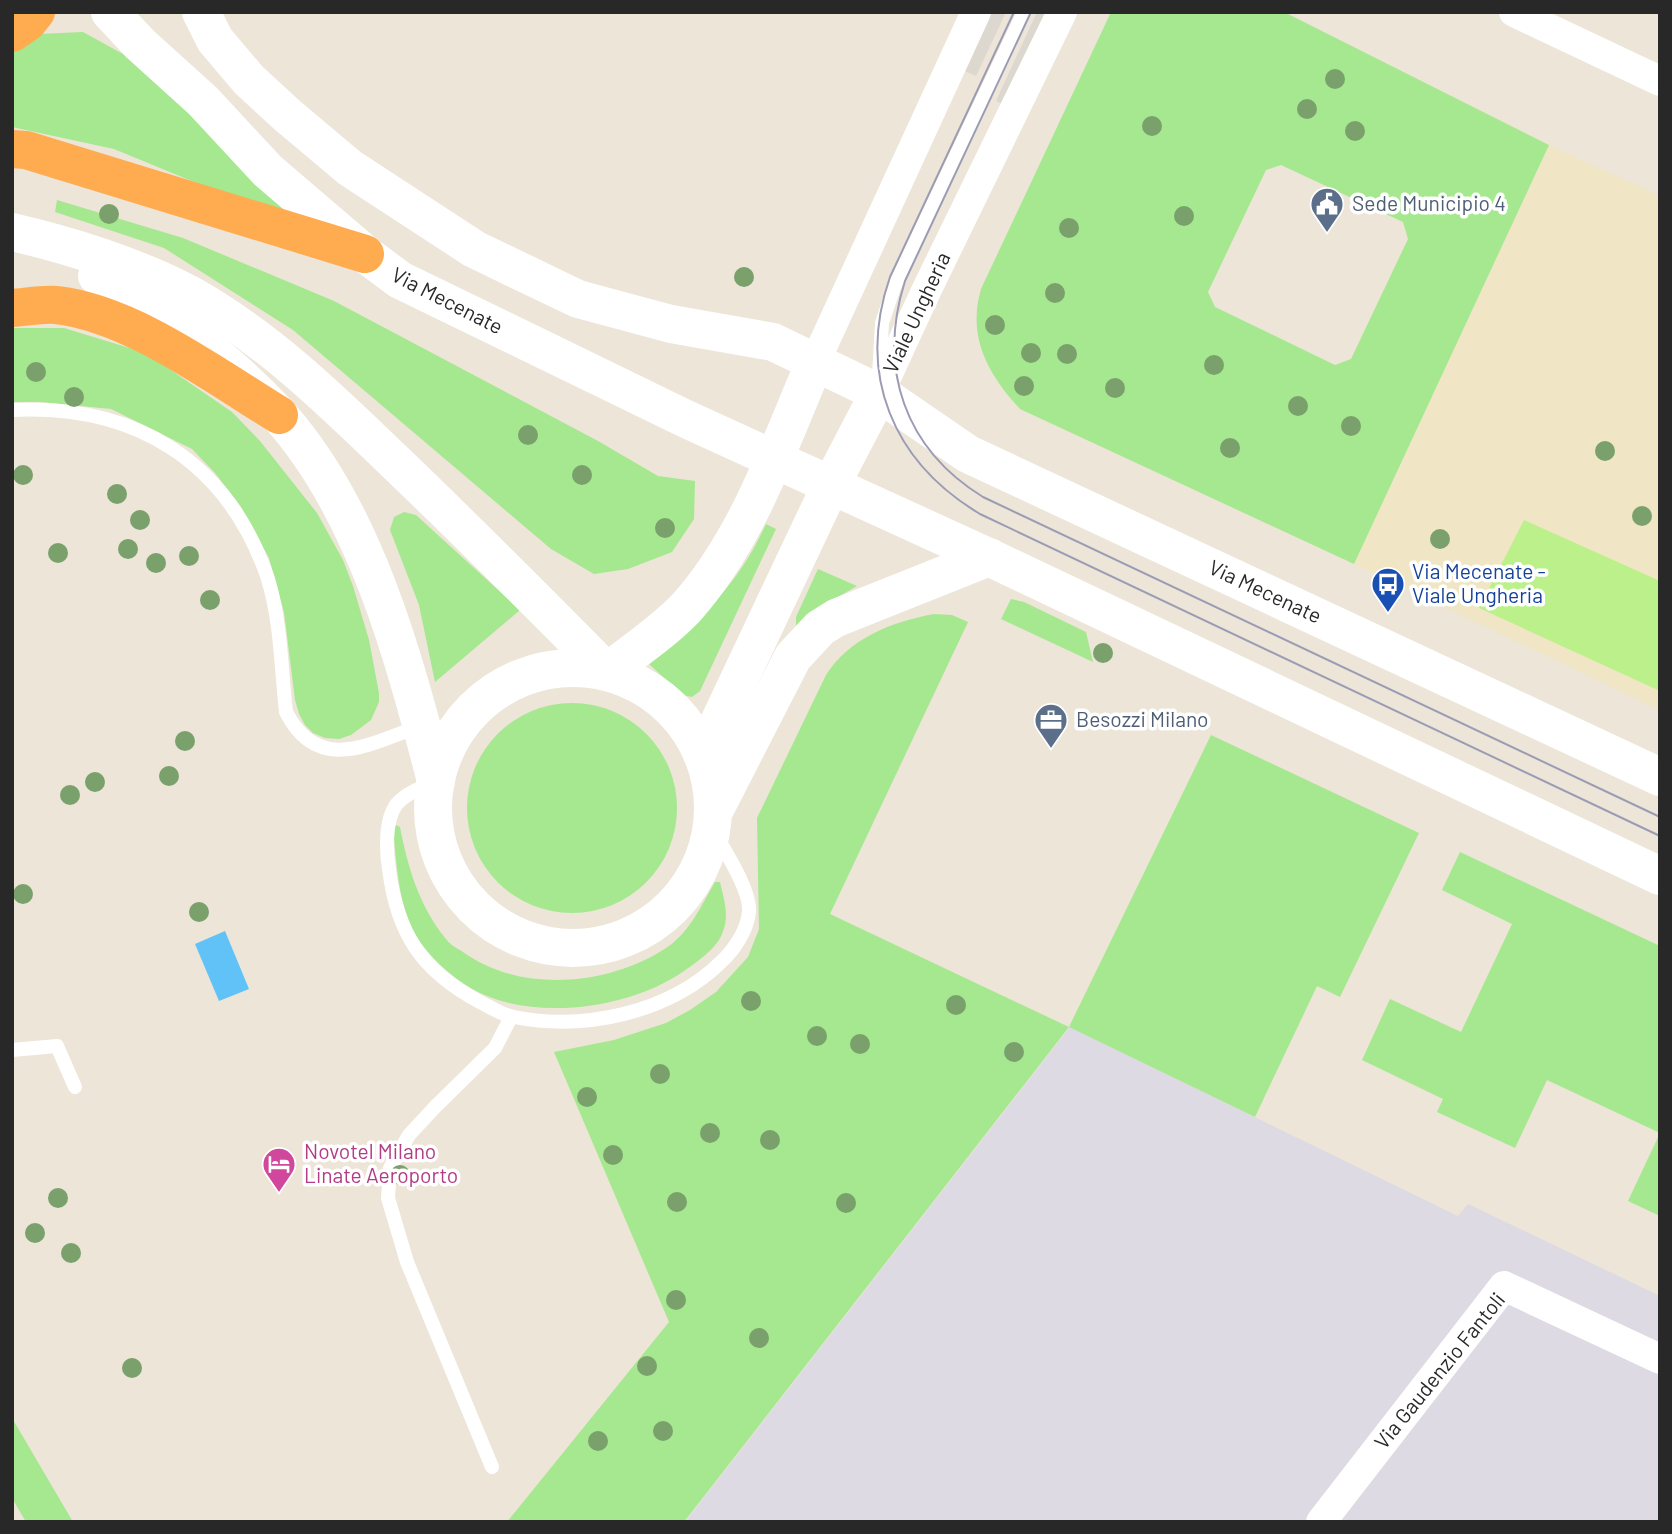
<svg xmlns="http://www.w3.org/2000/svg" width="1672" height="1534" font-family="Barlow,sans-serif">
<rect width="100%" height="100%" fill="#ece5d8"/>
<polygon fill="#dddae3" points="1070,1027 1458,1216 1468,1204 1660,1296 1660,1522 685,1522"/>
<polygon fill="#f0e6c5" points="1549,145 1660,196 1660,710 1354,564"/>
<g fill="#a5e88f" fill-rule="evenodd">
<path d="M 1111,12 L 1284,12 L 1549,145 L 1354,564 L 1020,409 C 988,374 967,337 981,289 ZM 1281,165 L 1403,222 L 1408,239 L 1351,359 L 1335,365 L 1215,307 L 1208,292 L 1266,170 Z"/>
<polygon points="83,32 123,54 300,214 233,198 114,149 12,127 12,49 38,34"/>
<polygon points="57,200 183,238 334,301 598,441 658,476 695,481 694,519 672,552 628,569 594,574 551,549 293,330 164,248 55,212"/>
<polygon points="12,328 64,328 146,353 232,412 260,441 317,513 343,560 353,586 369,640 379,693 379,702 371,720 351,735 339,739 325,738 313,733 305,725 299,714 295,700 284,612 269,558 241,507 215,473 192,449 111,409 40,402 12,402"/>
<polygon points="404,512 416,515 520,610 435,682 419,605 390,530 394,517"/>
<path d="M 766,524 L 776,529 L 700,691 L 692,697 L 682,695 L 647,662 C 701,616 736,590 766,524 Z"/>
<polygon points="818,569 857,586 829,602 796,627 796,617"/>
<polygon points="1011,599 1024,602 1086,632 1093,662 1001,619"/>
<path d="M 934,614 L 952,615 L 968,622 L 830,914 L 1069,1027 L 1211,735 L 1419,833 L 1340,997 L 1317,986 L 1255,1117 L 1069,1027 L 684,1522 L 507,1522 L 669,1322 L 554,1052 L 614,1040 L 666,1023 L 690,1010 L 716,992 L 748,957 L 759,929 L 757,818 L 826,675 C 850,638 891,622 934,614 Z"/>
<circle cx="572" cy="808" r="105"/>
<path d="M 396,825 L 400,827 C 408,868 419,906 446,939 C 450,945 457,948 463,952 C 521,994 611,986 669,946 C 691,930 702,904 715,882 L 720,882 C 724,900 730,916 722,934 C 716,949 697,962 684,971 C 631,1008 540,1021 480,993 C 459,983 437,964 423,946 C 398,914 397,866 393,828 Z"/>
<polygon points="1460,852 1660,946 1660,1133 1547,1080 1515,1148 1437,1112 1443,1099 1362,1060 1390,999 1461,1032 1512,924 1442,890"/>
<polygon points="1660,1133 1660,1216 1628,1201"/>
<polygon points="12,1418 73,1522 26,1522 12,1498"/>
</g>
<polygon fill="#bbf08a" points="1524,520 1660,581 1660,691 1479,608"/>
<g fill="#dcd8cf">
<polygon points="987,12 1006,12 976,76 960,69"/>
<polygon points="1037,12 1058,12 1008,107 996,101"/>
</g>
<polygon fill="#61c2f8" points="225,931 249,989 219,1001 195,944"/>
<g fill="none" stroke-linecap="round" stroke-linejoin="round">
<g stroke="#fff" stroke-width="14">
<polyline points="879,375 882,323 894,287 1024,12"/>
<path d="M 12,410 C 133,404 226,459 267,576 C 281,619 281,668 286,712 C 318,775 370,744 420,726"/>
<path d="M 434,781 C 424,787 411,791 402,799 C 384,812 386,849 389,869 C 397,934 422,971 480,1002 C 490,1007 502,1015 514,1017 C 584,1031 669,1013 721,962 C 734,950 747,931 749,912 C 751,889 722,847 711,826"/>
<polyline points="12,1050 57,1046 75,1087"/>
<polyline points="492,1467 407,1262 388,1198 390,1168 409,1135 435,1107 495,1048 511,1017"/>
</g>
<g stroke="#fff" stroke-width="30">
<polyline points="1514,12 1660,81"/>
<polyline points="815,362 976,12"/>
<polyline points="879,393 927,289 1062,12"/>
<polyline points="1321,1522 1504,1286 1660,1359"/>
</g>
<g stroke="#fff" stroke-width="38">
<polyline points="110,12 140,44 203,101 268,171 365,254 400,280 684,418 997,561 1660,876"/>
<polyline points="201,12 215,40 249,80 287,115 350,168 474,249 578,299 671,324 773,342 879,393 968,454 1660,777"/>
<path d="M 12,232 C 69,245 135,266 187,293 C 265,336 329,398 392,459 C 465,529 536,600 607,672 C 633,652 663,632 686,608 C 748,539 779,445 815,362"/>
<path d="M 97,276 C 163,314 226,357 278,414 C 365,510 404,657 436,781"/>
<circle cx="573" cy="808" r="140"/>
<polyline points="703,756 831,485 879,393"/>
<polyline points="713,813 793,657 820,628 836,618 989,557"/>
</g>
<g stroke="#ffac50" stroke-width="38">
<polyline points="12,33 28,22 36,12"/>
<polyline points="12,149 26,150 365,254"/>
<path d="M 12,308 C 26,307 42,304 56,305 C 131,313 215,376 279,415"/>
</g>
<g stroke="#9b9cb4" stroke-width="2">
<path d="M 1014,12 L 890,277 C 856,375 893,462 980,514 L 1660,836"/>
<path d="M 1031,12 L 905,281 C 877,369 905,449 983,497 L 1660,817"/>
</g>
</g>
<g fill="#7aa16c">
<circle cx="1335" cy="79" r="10"/>
<circle cx="1307" cy="109" r="10"/>
<circle cx="1152" cy="126" r="10"/>
<circle cx="1355" cy="131" r="10"/>
<circle cx="109" cy="214" r="10"/>
<circle cx="1184" cy="216" r="10"/>
<circle cx="1069" cy="228" r="10"/>
<circle cx="744" cy="277" r="10"/>
<circle cx="1055" cy="293" r="10"/>
<circle cx="995" cy="325" r="10"/>
<circle cx="1031" cy="353" r="10"/>
<circle cx="1067" cy="354" r="10"/>
<circle cx="1214" cy="365" r="10"/>
<circle cx="36" cy="372" r="10"/>
<circle cx="1024" cy="386" r="10"/>
<circle cx="1115" cy="388" r="10"/>
<circle cx="74" cy="397" r="10"/>
<circle cx="1298" cy="406" r="10"/>
<circle cx="1351" cy="426" r="10"/>
<circle cx="528" cy="435" r="10"/>
<circle cx="1230" cy="448" r="10"/>
<circle cx="1605" cy="451" r="10"/>
<circle cx="23" cy="475" r="10"/>
<circle cx="582" cy="475" r="10"/>
<circle cx="117" cy="494" r="10"/>
<circle cx="1642" cy="516" r="10"/>
<circle cx="140" cy="520" r="10"/>
<circle cx="665" cy="528" r="10"/>
<circle cx="1440" cy="539" r="10"/>
<circle cx="128" cy="549" r="10"/>
<circle cx="58" cy="553" r="10"/>
<circle cx="189" cy="556" r="10"/>
<circle cx="156" cy="563" r="10"/>
<circle cx="210" cy="600" r="10"/>
<circle cx="1103" cy="653" r="10"/>
<circle cx="185" cy="741" r="10"/>
<circle cx="169" cy="776" r="10"/>
<circle cx="95" cy="782" r="10"/>
<circle cx="70" cy="795" r="10"/>
<circle cx="23" cy="894" r="10"/>
<circle cx="199" cy="912" r="10"/>
<circle cx="751" cy="1001" r="10"/>
<circle cx="956" cy="1005" r="10"/>
<circle cx="817" cy="1036" r="10"/>
<circle cx="860" cy="1044" r="10"/>
<circle cx="1014" cy="1052" r="10"/>
<circle cx="660" cy="1074" r="10"/>
<circle cx="587" cy="1097" r="10"/>
<circle cx="710" cy="1133" r="10"/>
<circle cx="770" cy="1140" r="10"/>
<circle cx="613" cy="1155" r="10"/>
<circle cx="400" cy="1175" r="10"/>
<circle cx="58" cy="1198" r="10"/>
<circle cx="677" cy="1202" r="10"/>
<circle cx="846" cy="1203" r="10"/>
<circle cx="35" cy="1233" r="10"/>
<circle cx="71" cy="1253" r="10"/>
<circle cx="676" cy="1300" r="10"/>
<circle cx="759" cy="1338" r="10"/>
<circle cx="647" cy="1366" r="10"/>
<circle cx="132" cy="1368" r="10"/>
<circle cx="663" cy="1431" r="10"/>
<circle cx="598" cy="1441" r="10"/>
</g>
<defs>
<symbol id="civic-pin" viewBox="-11 -11 22 30"><path d="M0 17L-7.5 6A9.5 9.5 0 1 1 7.5 6Z" fill="#5c6f8a" stroke="#fff"/><path d="M-.6-6.5H3V-4.5H.6V-3L4-1V1h2V6H-6V1h2V-1L-.6-3ZM-1.2 2.5V6h2.4V2.5Z" fill="#fff"/></symbol>
<symbol id="bus-pin" viewBox="-11 -11 22 30"><path d="M0 17L-7.5 6A9.5 9.5 0 1 1 7.5 6Z" fill="#1a4fb4" stroke="#fff"/><path d="M-5-6H5V4H4V6H2V4H-2V6H-4V4H-5ZM-3.5-4V0h7V-4ZM-3.5 1.2v1.5H-2V1.2ZM2 1.2v1.5H3.5V1.2Z" fill="#fff"/></symbol>
<symbol id="office-pin" viewBox="-11 -11 22 30"><path d="M0 17L-7.5 6A9.5 9.5 0 1 1 7.5 6Z" fill="#5c6f8a" stroke="#fff"/><path d="M-6-3h4V-5.5h4V-3h4V5H-6ZM-1-4.5V-3h2v-1.5ZM-6 0V1H6V0Z" fill="#fff"/></symbol>
<symbol id="hotel-pin" viewBox="-11 -11 22 30"><path d="M0 17L-7.5 6A9.5 9.5 0 1 1 7.5 6Z" fill="#d1479c" stroke="#fff"/><path d="M-6-4.5h1.5V1H6V5H4.5V3h-9V5H-6ZM-4 0a1.8 1.8 0 1 1 3.6 0ZM.5 0V-2.5h3Q6-2.5 6 0Z" fill="#fff"/></symbol>
</defs>
<g fill-rule="evenodd">
<use href="#civic-pin" x="1308" y="185" width="38" height="52"/>
<use href="#bus-pin" x="1369" y="565" width="38" height="52"/>
<use href="#office-pin" x="1032" y="701" width="38" height="52"/>
<use href="#hotel-pin" x="260" y="1145" width="38" height="52"/>
</g>
<g text-anchor="middle" stroke-width="7" stroke-linejoin="round" paint-order="stroke">
<g font-size="21" fill="#4e5e75" stroke="#fff" text-anchor="start">
<text x="1352" y="211">Sede Municipio 4</text>
<text x="1076" y="727">Besozzi Milano</text>
</g>
<g font-size="21" fill="#282828" stroke="#fff">
<text transform="translate(447 301) rotate(27)" y="7">Via Mecenate</text>
<text transform="translate(917 313) rotate(-65)" y="7">Viale Ungheria</text>
<text transform="translate(1265 592) rotate(25)" y="7">Via Mecenate</text>
<text transform="translate(1440 1371) rotate(-51)" y="7">Via Gaudenzio Fantoli</text>
</g>
<g font-size="21" fill="#164399" stroke="#fff" text-anchor="start">
<text x="1412" y="579">Via Mecenate -<tspan x="1412" dy="24">Viale Ungheria</tspan></text>
</g>
<g font-size="21" fill="#b23c85" stroke="#fff" text-anchor="start">
<text x="304" y="1159">Novotel Milano<tspan x="304" dy="24">Linate Aeroporto</tspan></text>
</g>
</g>
<rect width="1672" height="1534" fill="none" stroke="#282828" stroke-width="28"/>
</svg>
